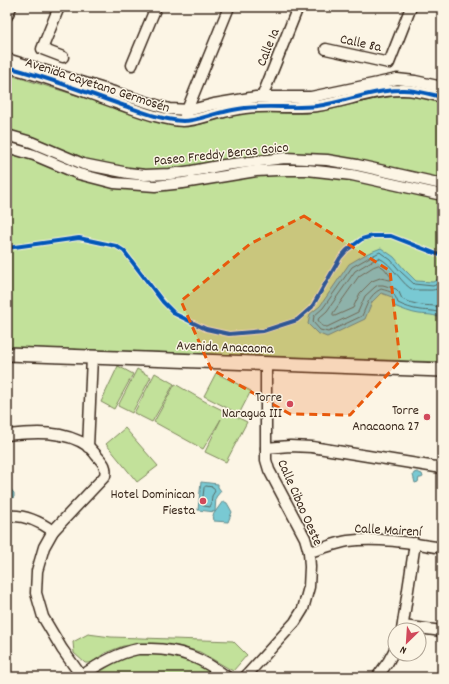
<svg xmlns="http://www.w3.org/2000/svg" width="449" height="684" font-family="Dekko,sans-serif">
<rect width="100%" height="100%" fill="#fcf5e5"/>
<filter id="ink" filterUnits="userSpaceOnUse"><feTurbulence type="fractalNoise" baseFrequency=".025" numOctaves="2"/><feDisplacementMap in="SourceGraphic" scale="8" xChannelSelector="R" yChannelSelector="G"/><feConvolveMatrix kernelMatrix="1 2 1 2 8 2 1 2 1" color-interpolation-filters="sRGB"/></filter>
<g filter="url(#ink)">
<g fill="#c2e19a" stroke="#7e865c">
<path d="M 7,74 L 174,125 C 199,129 221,117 245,113 C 266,110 286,115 306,113 C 339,111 370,96 403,96 C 416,95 429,100 442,103 L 442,362 L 7,347 Z"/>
<polygon points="118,366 133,374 114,409 101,402"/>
<polygon points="137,369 151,377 132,413 118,406"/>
<polygon points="155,373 174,384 152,422 134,413"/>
<polygon points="216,373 251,391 239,414 204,396"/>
<polygon points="175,384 206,402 247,422 226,462 205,452 221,419 203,449 154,422"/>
<polygon points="125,428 158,466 137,482 106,444"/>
<polygon points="88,634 111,637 233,641 247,655 233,671 200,652 178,646 123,646 105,653 91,663 85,663 74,653 73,642"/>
<polygon points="158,652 198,662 220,677 92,677 122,658 140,653"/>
</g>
<g fill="#79c9d3" stroke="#60898b">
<path d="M 381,248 L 394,257 L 404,269 L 416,281 L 433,282 L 442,277 L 442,319 C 434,314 428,315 419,314 C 411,313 402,309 394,306 L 392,297 L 381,293 L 372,302 L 365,319 L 327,337 L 317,333 L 308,324 L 310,314 L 320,306 L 349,264 L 366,254 Z"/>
<polygon points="417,472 422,474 423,477 421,478 419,478 418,482 415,483 413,475 414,473"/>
<polygon points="201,482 218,484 218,487 221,491 216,497 215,512 198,510"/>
<polygon points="7,485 14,493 14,497 10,499 7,494"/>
<polygon points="223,501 227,503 232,512 228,522 214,521 213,515"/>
</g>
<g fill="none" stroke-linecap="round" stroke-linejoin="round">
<g stroke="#546a66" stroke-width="1">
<polygon points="379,265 384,268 391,277 391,280 390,280 380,278 372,281 360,293 353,308 335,316 333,316 333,313 359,276 373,267"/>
<path d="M 442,282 L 433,286 L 414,284 L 401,272 L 391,260 L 381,253 L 380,252 L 368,258 L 352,267 L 323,308 L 314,316 L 313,322 L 320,330 L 328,332 L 362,316 C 367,305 369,295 381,289 C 392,292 394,292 398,303 C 404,306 412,309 420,310 C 427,311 435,310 442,314"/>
<path d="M 442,287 C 433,291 432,290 424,290 C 421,290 417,290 414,290 C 403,287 392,263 379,258 L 370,262 L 355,271 L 327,311 L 319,318 L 318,320 L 322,326 L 327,327 L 358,312 L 365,296 L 375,287 L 378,285 L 383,285 L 396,289 L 399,292 L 402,299 C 408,302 415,304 422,305 C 428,306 436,305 442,308"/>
<polygon points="206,486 213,487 215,491 212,496 211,505 210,507 204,506 202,505 204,488"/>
</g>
<defs>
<g id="minor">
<polyline points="59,7 42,49 63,57"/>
<polyline points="7,16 11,7"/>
<polyline points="326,49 389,63 411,7"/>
<polyline points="7,59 169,109 191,110 214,104 256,97 311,97 397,79 415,81 442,87"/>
<polyline points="132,65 156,7"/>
<path d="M 7,67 C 44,76 82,91 119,104 C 140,111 161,120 183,121 C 197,121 211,114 224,112 C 231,110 238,109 245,108 C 269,105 293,109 317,106 C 345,102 372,90 400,90 C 414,89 429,94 442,97"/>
<polyline points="262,97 298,7"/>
<polyline points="185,115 229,7"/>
<polyline points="7,135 31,142 83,164 128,173 145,175 170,174 192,171 224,165 285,158 327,160 357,165 442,184"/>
<polyline points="7,147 34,155 79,174 114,183 155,186 183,183 256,171 277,170 307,170 352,175 442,195"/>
<path d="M 7,435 C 34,432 64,430 88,446 C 91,449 94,452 96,455 C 103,463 107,466 105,476 L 53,531 L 44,547 L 37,571 L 36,593 L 43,617 L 62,649 L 82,677"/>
<polyline points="88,447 92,357"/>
<polyline points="266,448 290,446 312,447 442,468"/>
<path d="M 7,516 C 24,514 39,521 53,531"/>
<path d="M 309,552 C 322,549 336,543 348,541 C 379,537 412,543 442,548"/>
<polyline points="403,626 442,631"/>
<polyline points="402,630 415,543"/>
<path d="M 80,677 C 97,665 118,653 138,649 C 142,649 147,649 151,649 C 181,649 203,659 227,677"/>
<polyline points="245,677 295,622 303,609 309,587 310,567 309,552 305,538 269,470 266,460 266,363"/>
<polyline points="377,677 388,662 395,649"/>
</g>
<polyline id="major" points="7,354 442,370"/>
</defs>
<use href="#minor" stroke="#3b2a1e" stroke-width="13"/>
<use href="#major" stroke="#3b2a1e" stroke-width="16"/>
<use href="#minor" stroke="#fcf5e5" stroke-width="10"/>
<use href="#major" stroke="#fcf5e5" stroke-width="13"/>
<defs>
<g id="cycleway">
<path d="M 7,67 C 44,76 82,91 119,104 C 140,111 161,120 183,121 C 197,121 211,114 224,112 C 231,110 238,109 245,108 C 269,105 293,109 317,106 C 345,102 372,90 400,90 C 414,89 429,94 442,97"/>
<polyline points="7,248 79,238 116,246 124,251 163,302 175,314 206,329 229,334 263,331 297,320 312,307 340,258 347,250 362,239 372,236 391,236 442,256"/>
</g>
</defs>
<use href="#cycleway" stroke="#fcf5e5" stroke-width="6"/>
<use href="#cycleway" stroke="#0057b8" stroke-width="4"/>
</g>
</g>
<path fill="#e8590c" fill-opacity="0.2" stroke="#e8590c" stroke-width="3" stroke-dasharray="8 5" stroke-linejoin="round" d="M 304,216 L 390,271 L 400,361 L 350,415 L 290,414 L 211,369 L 181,301 L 250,244 Z"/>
<g fill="#d1495b" stroke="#fcf5e5" stroke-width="1.5">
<circle cx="290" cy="404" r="4"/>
<circle cx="427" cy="417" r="4"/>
<circle cx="203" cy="501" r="4"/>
</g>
<g text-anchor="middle" stroke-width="3" stroke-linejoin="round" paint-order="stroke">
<g font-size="14" fill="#3b2a1e" stroke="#fcf5e5">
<text transform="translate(361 42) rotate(12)" y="5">Calle 8a</text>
<text transform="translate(267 47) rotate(-68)" y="5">Calle 1a</text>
<text transform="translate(98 84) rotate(18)" y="5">Avenida Cayetano Germosén</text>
<text transform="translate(221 153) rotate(-6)" y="5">Paseo Freddy Beras Goico</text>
<text transform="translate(225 346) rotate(2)" y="5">Avenida Anacaona</text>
<text transform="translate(301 502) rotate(66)" y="5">Calle Cibao Oeste</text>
<text transform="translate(388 529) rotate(3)" y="5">Calle Mairení</text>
</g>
<g font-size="14" fill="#3b2a1e" stroke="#fcf5e5" text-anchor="end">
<text x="282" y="401">Torre<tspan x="282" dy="16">Naragua III</tspan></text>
<text x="419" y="414">Torre<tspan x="419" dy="16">Anacaona 27</tspan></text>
<text x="195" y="498">Hotel Dominican<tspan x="195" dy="16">Fiesta</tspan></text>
</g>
</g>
<rect width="449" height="684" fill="none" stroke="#fcf5e5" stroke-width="24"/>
<rect x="12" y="12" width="425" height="660" fill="none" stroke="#3b2a1e" stroke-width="1.5" filter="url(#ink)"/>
<g transform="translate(407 642) rotate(205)"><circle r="19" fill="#fcf5e5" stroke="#afa495"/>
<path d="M0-3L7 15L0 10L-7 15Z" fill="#d1495b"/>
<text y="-6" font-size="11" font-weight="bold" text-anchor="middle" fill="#3b2a1e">N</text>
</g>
</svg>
